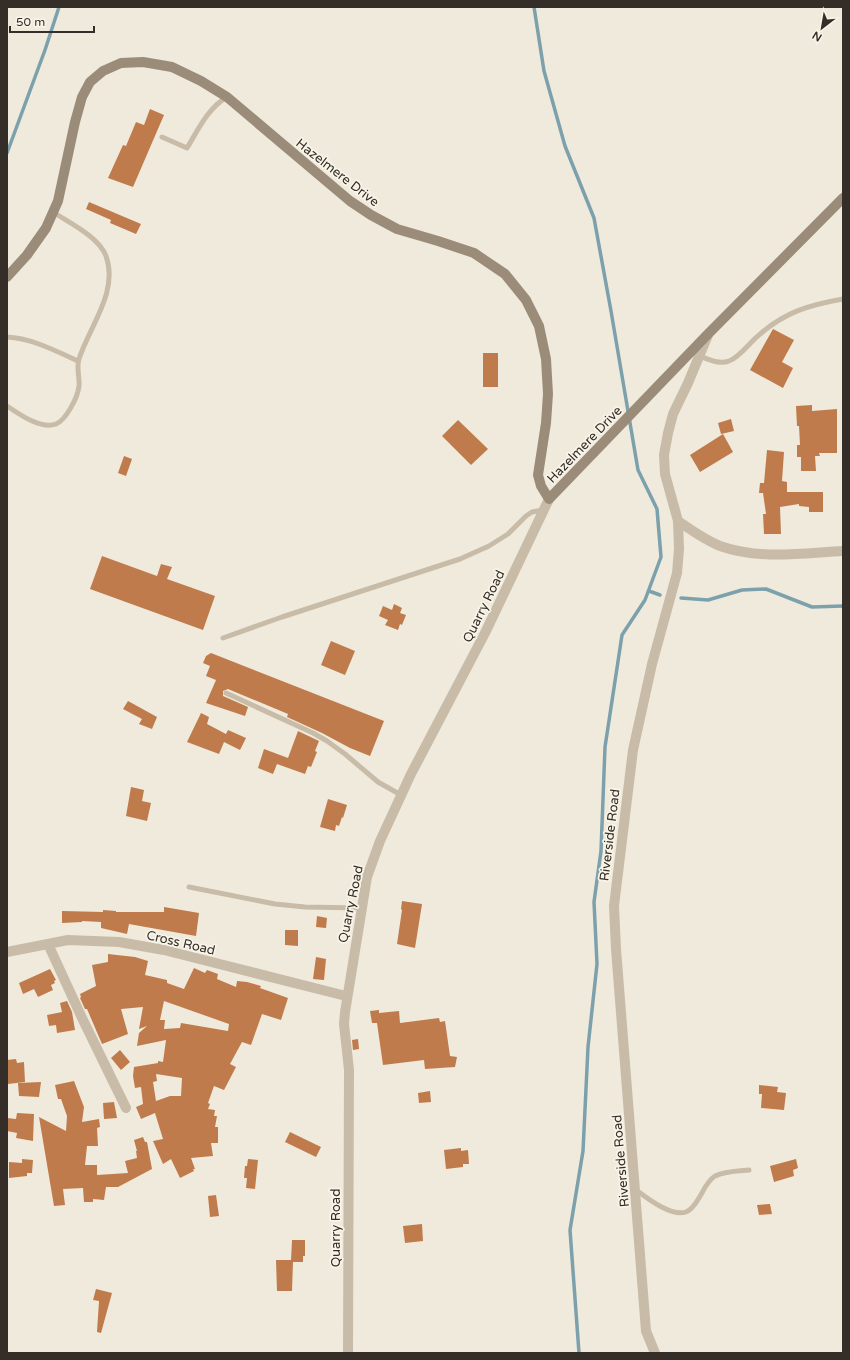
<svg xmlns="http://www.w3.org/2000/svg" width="850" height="1360" font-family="'Varela Round',sans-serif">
<rect width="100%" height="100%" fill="#f0eadc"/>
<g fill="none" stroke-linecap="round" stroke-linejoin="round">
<g stroke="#7ca1ac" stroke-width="3.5">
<polyline points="534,7 544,71 565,146 594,218 611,311 638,470 657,509 661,557 645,600 622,635 605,747 601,851 594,902 597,964 588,1047 583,1151 570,1230 579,1353"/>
<polyline points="7,153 45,50 59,7"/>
<polyline points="649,591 660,595"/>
<polyline points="681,598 708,600 742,590 766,589 812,607 843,606"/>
</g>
</g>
<g fill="#bf7b4b" fill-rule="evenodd">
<polygon points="150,109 164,115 133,187 108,178 123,145 126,146 136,122 144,125"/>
<polygon points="89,202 141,224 136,234 110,223 111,220 86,209"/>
<polygon points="773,329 794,340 782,362 793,368 783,388 750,370"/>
<rect x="483" y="353" width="15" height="34"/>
<polygon points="812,405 812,411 837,409 837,453 819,453 820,456 815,456 816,471 801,471 801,457 797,457 797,445 800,445 799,426 797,426 796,406"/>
<polygon points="731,419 734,431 721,434 718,423"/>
<polygon points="458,420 488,449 471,465 442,436"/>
<polygon points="723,434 733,452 700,472 690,455"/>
<polygon points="767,450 784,452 782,481 787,482 787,492 823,492 823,512 809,512 809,507 799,506 799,504 780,507 781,534 764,534 763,514 766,514 763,493 759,493 760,483 764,483"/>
<polygon points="124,456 132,459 126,476 118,473"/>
<polygon points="102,556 157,576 161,564 172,567 167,579 215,596 203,630 90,589"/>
<polygon points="394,604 402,608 400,613 406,615 402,625 400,624 398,630 385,625 388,620 379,616 383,606 392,610"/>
<polygon points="331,641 355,651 345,675 321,665"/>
<polygon points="211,653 384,721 370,756 350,748 322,733 287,717 288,714 228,689 223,691 223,696 248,707 245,716 206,703 216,680 206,676 210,666 203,663 206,656"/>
<polygon points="128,701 157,717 152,729 139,724 142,719 123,709"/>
<polygon points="201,713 209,717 207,724 226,734 228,730 246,738 240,750 224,742 219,754 187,742"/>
<polygon points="298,731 319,741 315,751 317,752 311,767 308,766 305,774 277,764 273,774 258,768 264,749 288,758"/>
<polygon points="131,787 144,790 142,801 151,803 147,821 126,816"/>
<polygon points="328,799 347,805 343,818 342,817 339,826 336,825 335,831 320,827"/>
<polygon points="402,901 422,904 415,948 397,944 402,910 401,909"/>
<polygon points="164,907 199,913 196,936 129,924 127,934 101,928 101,922 82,921 82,922 62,923 62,911 103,912 103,910 116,911 116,912 164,912"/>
<polygon points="317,916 327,918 326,928 316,927"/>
<polygon points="285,930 298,930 298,946 285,945"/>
<path d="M 108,954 L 135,957 L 148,961 L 145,975 L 167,980 L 167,983 L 184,989 L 194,968 L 205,973 L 207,970 L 218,974 L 217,979 L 236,987 L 237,981 L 247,982 L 261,986 L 260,988 L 288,998 L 281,1020 L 262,1014 L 251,1045 L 242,1042 L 230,1064 L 236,1067 L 224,1090 L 214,1086 L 208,1103 L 210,1104 L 208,1109 L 215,1110 L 214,1116 L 217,1116 L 215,1127 L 218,1127 L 218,1143 L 211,1143 L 213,1156 L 191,1158 L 195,1169 L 193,1169 L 194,1171 L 180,1178 L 171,1159 L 163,1164 L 153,1141 L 163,1139 L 155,1113 L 141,1119 L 136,1107 L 143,1104 L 141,1087 L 135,1088 L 133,1076 L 134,1067 L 158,1063 L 158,1061 L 163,1062 L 166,1040 L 137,1046 L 139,1033 L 147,1026 L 139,1029 L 143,1007 L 121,1009 L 128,1034 L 102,1044 L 87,1009 L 85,1009 L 80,998 L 81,997 L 80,994 L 96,986 L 92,965 L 108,962 ZM 164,1001 L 229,1024 L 228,1031 L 181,1023 L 180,1028 L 164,1029 L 165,1020 L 160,1020 ZM 156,1074 L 182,1078 L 181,1096 L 170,1096 L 156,1101 L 153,1082 L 157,1081 Z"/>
<polygon points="316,957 326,959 324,980 313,979"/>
<polygon points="50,969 56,980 54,981 55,983 51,985 53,990 38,997 34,989 23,994 19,983"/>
<polygon points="67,1001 72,1012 75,1030 57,1033 56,1025 49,1026 47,1015 62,1012 60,1003"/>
<polygon points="379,1010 379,1013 399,1011 400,1023 439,1018 440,1022 445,1021 450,1056 457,1057 455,1067 425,1069 424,1060 383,1065 377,1023 372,1023 370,1011"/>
<polygon points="358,1039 359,1049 353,1050 352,1040"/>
<polygon points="120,1050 130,1062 121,1070 111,1058"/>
<polygon points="16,1059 17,1063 24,1062 25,1082 8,1084 7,1078 7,1060"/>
<polygon points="74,1081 84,1107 82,1122 99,1119 100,1127 97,1128 98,1146 87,1146 85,1165 97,1165 97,1175 128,1173 125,1161 137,1158 136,1151 137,1151 134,1140 143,1137 145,1142 147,1142 152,1169 118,1187 106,1187 104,1200 93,1199 93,1202 84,1202 83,1188 63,1189 65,1205 54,1206 39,1117 66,1131 67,1116 61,1099 58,1099 55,1085"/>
<polygon points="41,1082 39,1097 19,1096 18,1083"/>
<polygon points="759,1085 778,1087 777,1092 786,1093 784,1110 761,1108 762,1094 759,1094"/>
<polygon points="430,1091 431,1102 419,1103 418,1093"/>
<polygon points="114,1102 117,1118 104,1119 103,1103"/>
<polygon points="17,1113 34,1114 33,1141 16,1138 17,1133 7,1131 7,1118 16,1119"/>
<polygon points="290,1132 321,1147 316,1157 285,1142"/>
<polygon points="461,1148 461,1151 468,1150 469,1164 463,1164 463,1167 446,1169 444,1150"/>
<polygon points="22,1159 33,1160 32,1173 27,1173 27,1176 9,1178 9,1162 22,1163"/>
<polygon points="248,1159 258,1160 255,1189 246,1188 247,1178 244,1178 245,1166 247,1166"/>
<polygon points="796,1159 798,1168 793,1170 794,1176 774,1182 770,1166"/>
<polygon points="216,1195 219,1216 210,1217 208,1196"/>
<polygon points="770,1204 772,1214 759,1215 757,1205"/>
<polygon points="422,1224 423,1241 405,1243 403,1226"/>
<polygon points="292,1240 305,1240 305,1256 303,1256 303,1262 293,1262 292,1291 277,1291 276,1260 291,1260"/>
<polygon points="96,1289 112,1293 101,1333 97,1332 99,1301 93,1300"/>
</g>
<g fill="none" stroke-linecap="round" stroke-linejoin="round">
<g stroke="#c8bca8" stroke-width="5">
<path d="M 162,137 L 187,148 C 198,130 208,108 227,97"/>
<path d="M 7,337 C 31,338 56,351 78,361"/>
<path d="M 699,356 C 708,359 719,365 729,361 C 740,357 750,342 759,335 C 785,312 809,305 843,299"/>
<path d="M 7,406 C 19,414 41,430 56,424 C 66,420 78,397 79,386 C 80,378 76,368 79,359 C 89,327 119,292 106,256 C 99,237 70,223 53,212"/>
<polyline points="223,638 282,617 460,559 489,546 508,534 526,516 532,512 543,510"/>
<polyline points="226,693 313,733 327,741 345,754 378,782 401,795"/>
<polyline points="189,887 275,904 305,907 361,908"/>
<path d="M 636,1190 C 647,1198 671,1217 686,1212 C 692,1210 696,1203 699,1198 C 704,1190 707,1181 715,1176 C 725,1171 738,1171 749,1170"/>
</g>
<g stroke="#c8bca8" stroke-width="10">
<path d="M 678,521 C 691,530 705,540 720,546 C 759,560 803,553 843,551"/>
<polyline points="48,944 83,1020 126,1108"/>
<polyline points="7,952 68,940 119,942 164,950 346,996"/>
<polyline points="348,1353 349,1070 344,1024 345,1012 367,877 380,841 411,774 485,633 549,499"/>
<polyline points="655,1353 646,1331 616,949 614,906 633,750 652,664 677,573 679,549 678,521 665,474 664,455 668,433 673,414 688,383 708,335"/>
</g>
<polyline stroke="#9b8c7a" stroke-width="10" points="7,277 27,255 46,228 58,201 75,122 82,97 90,82 103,71 121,63 143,62 172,67 201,81 227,97 350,201 371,215 397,229 438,241 474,253 505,274 526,300 539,326 546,359 548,394 546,423 538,475 541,486 549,499 708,334 843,198"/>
</g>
<g text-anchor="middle" stroke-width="3.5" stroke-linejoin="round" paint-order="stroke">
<g font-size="13" fill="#352e28" stroke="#f8f4e8">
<text transform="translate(338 172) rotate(38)" y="5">Hazelmere Drive</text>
<text transform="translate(584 444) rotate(-46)" y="5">Hazelmere Drive</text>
<text transform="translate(483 606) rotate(-64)" y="5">Quarry Road</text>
<text transform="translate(609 835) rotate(-83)" y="5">Riverside Road</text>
<text transform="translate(350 904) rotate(-78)" y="5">Quarry Road</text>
<text transform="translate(181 942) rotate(13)" y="5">Cross Road</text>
<text transform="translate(620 1161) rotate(-95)" y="5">Riverside Road</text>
<text transform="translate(335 1228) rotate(-90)" y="5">Quarry Road</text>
</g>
</g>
<rect width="850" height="1360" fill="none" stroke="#352e28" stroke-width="16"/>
<g transform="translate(822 28) rotate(211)" stroke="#f8f4e8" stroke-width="3" paint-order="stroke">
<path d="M0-3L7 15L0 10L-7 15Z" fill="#352e28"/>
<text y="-6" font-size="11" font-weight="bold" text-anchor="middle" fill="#352e28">N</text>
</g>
<path d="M10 26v6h84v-6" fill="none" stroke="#352e28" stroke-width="2"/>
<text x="16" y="26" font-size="12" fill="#352e28" stroke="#f8f4e8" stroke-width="3" paint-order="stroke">50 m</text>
</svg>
